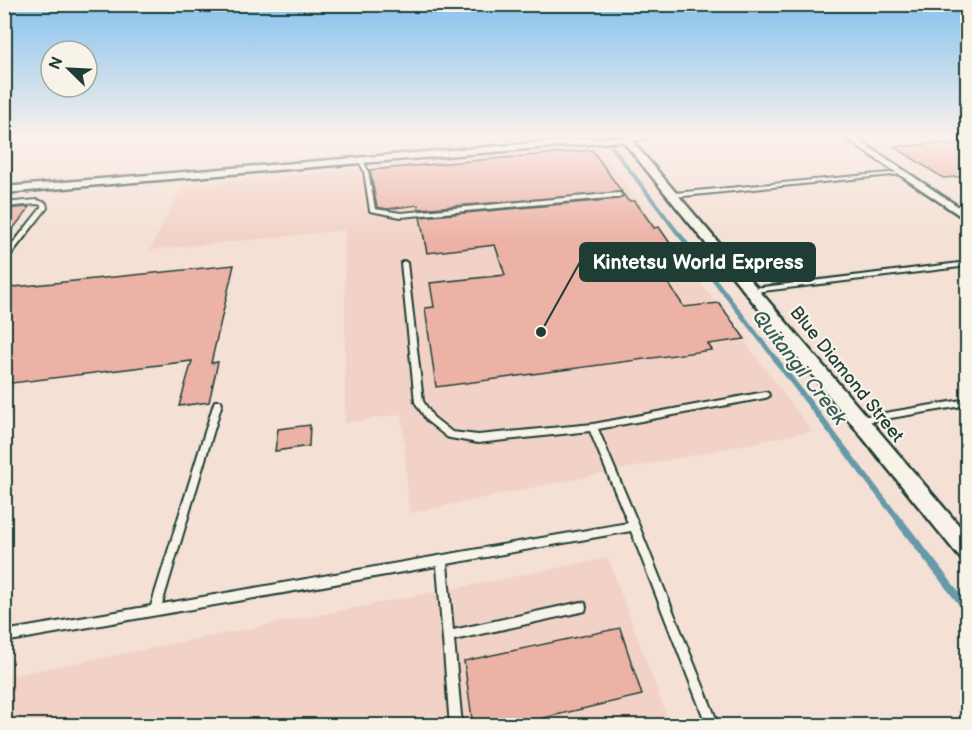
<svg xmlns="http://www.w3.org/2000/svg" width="972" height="730" font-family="'Balsamiq Sans',sans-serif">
<rect width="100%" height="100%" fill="#f4e0d4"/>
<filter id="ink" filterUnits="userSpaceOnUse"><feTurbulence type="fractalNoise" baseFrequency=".0167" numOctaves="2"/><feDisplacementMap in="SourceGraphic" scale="12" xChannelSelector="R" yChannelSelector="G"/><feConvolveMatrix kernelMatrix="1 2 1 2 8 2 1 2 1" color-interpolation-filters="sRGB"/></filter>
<g filter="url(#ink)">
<g fill="#f2d2c6">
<polygon points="597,146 812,431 409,513 402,414 345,423 345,230 150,250 182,186"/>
<polygon points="608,558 670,725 5,725 4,677"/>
</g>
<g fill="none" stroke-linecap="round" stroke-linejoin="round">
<polyline stroke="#669aa9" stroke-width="4" points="609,143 680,236"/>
<polyline stroke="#669aa9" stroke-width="4.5" points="679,234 777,361"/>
<polyline stroke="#669aa9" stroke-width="6" points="776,360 901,523"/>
<polyline stroke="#669aa9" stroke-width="8" points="900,522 968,610"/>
</g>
<g fill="#ecb2a6" stroke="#1f3d34" stroke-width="1.5">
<polygon points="942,143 946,145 968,143 968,176 943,178 895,147"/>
<polygon points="592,150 622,192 419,209 418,205 387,209 377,207 370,170"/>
<polygon points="624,195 628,201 635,201 654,228 659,227 683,262 657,266 684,307 719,303 745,339 708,344 712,350 436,387 425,308 434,307 430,283 505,275 495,245 427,253 420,217 619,199"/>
<polygon points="29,207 27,211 4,240 4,209"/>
<polygon points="234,265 211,363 218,362 209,402 179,406 192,361 4,384 4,288"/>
<polygon points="310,425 309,446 275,451 278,429"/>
<polygon points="620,628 642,695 509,726 473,726 464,661"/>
</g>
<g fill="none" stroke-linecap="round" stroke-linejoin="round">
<defs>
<g id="service">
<polygon points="359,160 363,160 368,171 375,209 401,213 619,193 622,195 619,197 401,217 370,211 364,171 359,161"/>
<polygon points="900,172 902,173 902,174 674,197 671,195 674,193"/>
<polygon points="37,200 46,203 47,208 6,261 4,262 4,255 41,208 41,205 37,204 4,207 4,203"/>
<polygon points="404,261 407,263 423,401 433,417 452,432 478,435 593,424 765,392 768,393 769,395 768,397 765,398 598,429 639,526 719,726 707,726 631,531 447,564 453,630 581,602 585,603 586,607 585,611 581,612 454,640 462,726 450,726 437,566 4,642 4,631 151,606 214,403 215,401 221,401 222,403 162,604 628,523 590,431 478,443 450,438 447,437 427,421 415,402 401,263"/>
<polygon points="968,262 968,266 754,292 751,290 754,288"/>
<polygon points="968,399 968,405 861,423 858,422 857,420 858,418 861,417"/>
</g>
<g id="minor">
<polygon points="608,137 648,137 632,141 968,536 968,561 961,559 623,141 4,193 4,187"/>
<polygon points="844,137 854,137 968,213 968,221"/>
</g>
</defs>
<use href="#service" stroke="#1f3d34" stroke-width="4"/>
<use href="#minor" stroke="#1f3d34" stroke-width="5"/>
<use href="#service" fill="#f7f3e8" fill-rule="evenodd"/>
<use href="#minor" fill="#f7f3e8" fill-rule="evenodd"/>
</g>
</g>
<linearGradient id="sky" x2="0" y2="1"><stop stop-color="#87c2ee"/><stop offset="0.57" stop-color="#faf1ec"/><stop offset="1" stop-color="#faf1ec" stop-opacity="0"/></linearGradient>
<rect width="972" height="239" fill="url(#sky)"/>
<g text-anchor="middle" stroke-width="4.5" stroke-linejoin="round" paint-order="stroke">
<g font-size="18" fill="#1f3d34" stroke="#f7f3e8">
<text transform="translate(847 374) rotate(51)" y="6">Blue Diamond Street</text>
</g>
<g font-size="20" font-style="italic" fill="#375c5b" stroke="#f7f3e8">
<text transform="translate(800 367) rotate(52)" y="7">Quitangil Creek</text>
</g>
</g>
<path fill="none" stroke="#1f3d34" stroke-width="2" d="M541 332L580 262"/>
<circle fill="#1f3d34" stroke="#f7f3e8" stroke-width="2" cx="541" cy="332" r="6"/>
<rect fill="#1f3d34" stroke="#1f3d34" stroke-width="2" x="580" y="243" width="235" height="38" rx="6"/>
<g font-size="20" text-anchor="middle" font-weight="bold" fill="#fff">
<text x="698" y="269">Kintetsu World Express</text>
</g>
<rect width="972" height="730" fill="none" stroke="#f7f3e8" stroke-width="24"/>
<rect x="12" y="12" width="948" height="706" fill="none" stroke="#1f3d34" stroke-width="2" filter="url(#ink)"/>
<g transform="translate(69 69) rotate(294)"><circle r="28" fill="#f7f3e8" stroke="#a1aaa0" stroke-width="1.5"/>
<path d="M0-4.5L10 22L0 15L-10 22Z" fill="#1f3d34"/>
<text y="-9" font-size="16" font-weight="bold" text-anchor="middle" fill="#1f3d34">N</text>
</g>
</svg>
